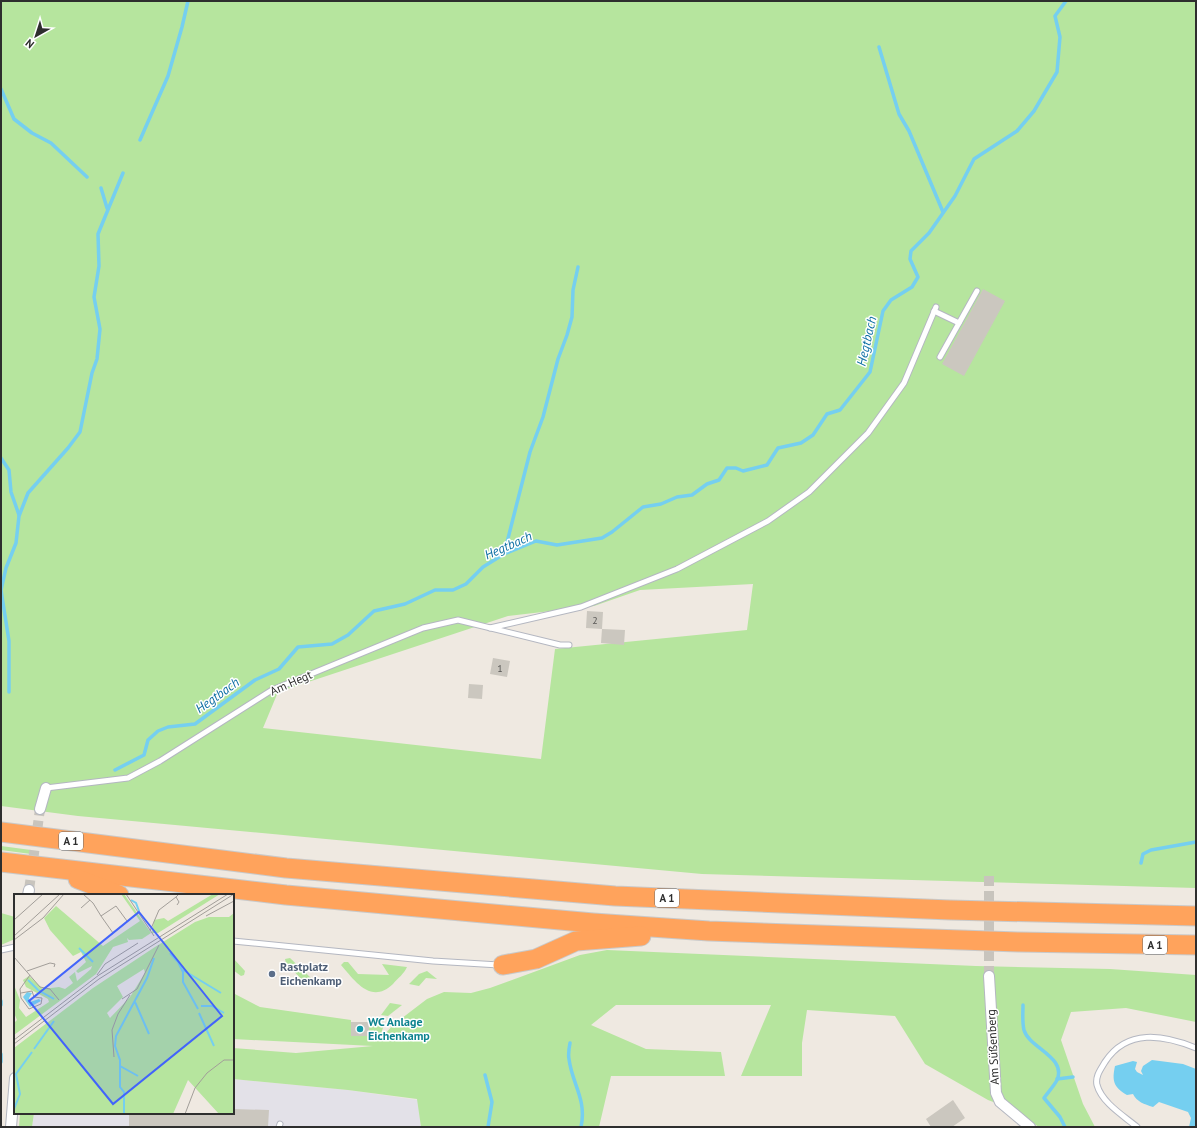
<svg xmlns="http://www.w3.org/2000/svg" width="1197" height="1128" font-family="'PT Sans',sans-serif">
<rect width="100%" height="100%" fill="#efe9e1"/>
<polygon fill="#e3e1e8" points="233,1079 348,1090 418,1100 421,1127 32,1127 34,1113 233,1113"/>
<g fill="#b6e59e" fill-rule="evenodd">
<path d="M 1,1 L 1196,1 L 1196,888 L 702,874 L 78,816 L 1,806 ZM 753,584 L 747,630 L 555,649 L 541,759 L 263,728 L 278,692 L 508,616 L 594,606 L 640,590 Z"/>
<polygon points="1,846 31,850 31,854 1,850"/>
<polygon points="1,913 15,917 15,939 1,945"/>
<polygon points="607,950 976,966 1110,969 1196,975 1196,1022 1126,1008 1071,1012 1061,1040 1083,1104 1095,1127 1039,1127 1012,1109 988,1100 925,1064 895,1016 807,1010 802,1043 802,1076 741,1076 771,1005 616,1005 591,1025 646,1049 721,1052 725,1076 611,1076 599,1127 421,1127 417,1099 348,1090 233,1079 233,1048 296,1053 373,1046 233,1039 233,993 260,1007 351,1020 351,1036 369,1036 369,1022 384,1025 378,1042 393,1025 427,999 444,992 471,993 490,988 580,955"/>
<polygon points="233,958 245,971 244,975 241,976 233,970"/>
<polygon points="290,958 311,978 310,983 306,984 286,963 285,959"/>
<path d="M 344,962 L 348,962 L 358,974 L 389,975 L 382,964 L 407,967 C 404,974 398,978 393,984 C 371,1005 355,981 341,965 Z"/>
<polygon points="427,971 437,979 426,978 419,986 409,984 419,974"/>
<polygon points="390,1003 402,1005 388,1016 381,1015"/>
<polygon points="20,1113 34,1113 32,1127 19,1127"/>
</g>
<path fill="#75cff0" d="M 1152,1060 L 1183,1064 L 1196,1069 L 1196,1127 L 1189,1127 L 1191,1118 L 1188,1112 L 1159,1102 L 1153,1107 C 1144,1104 1137,1102 1133,1094 L 1127,1095 C 1113,1087 1112,1080 1115,1066 L 1133,1061 L 1137,1062 L 1135,1069 L 1137,1072 L 1143,1075 L 1141,1071 L 1143,1066 Z"/>
<g fill="none" stroke-linecap="round" stroke-linejoin="round">
<g stroke="#75cff0" stroke-width="3.5">
<polyline points="879,47 899,114 909,131 943,212"/>
<polyline points="1,89 14,119 32,133 51,143 87,177"/>
<polyline points="140,140 168,76 182,27 188,1"/>
<polyline points="101,188 107,208"/>
<polyline points="1,458 9,470 11,492 19,515"/>
<polyline points="504,554 530,452 543,417 558,359 567,335 572,317 573,290 578,267"/>
<polyline points="9,692 9,641 1,590 6,568 16,543 19,516 28,493 68,448 80,432 92,373 97,359 100,329 94,297 99,266 98,234 123,173"/>
<polyline points="115,770 144,755 148,740 158,731 168,727 195,724 255,680 279,669 298,647 332,644 348,635 374,611 405,604 435,590 453,590 466,584 483,567 504,554 536,541 557,545 602,538 612,532 643,507 661,504 677,497 692,495 707,484 719,480 727,468 736,468 743,471 767,465 778,448 801,443 813,435 827,414 840,410 870,372 883,311 891,300 912,287 918,277 910,259 911,251 929,233 955,196 974,159 1017,131 1034,111 1057,72 1060,37 1055,16 1066,1"/>
<polyline points="1141,863 1143,854 1151,850 1196,842"/>
<polyline points="1,1001 1,1005"/>
<path d="M 1023,1005 C 1023,1013 1022,1022 1024,1030 C 1029,1048 1067,1057 1057,1080 C 1054,1086 1048,1092 1044,1098 L 1060,1117 L 1065,1127"/>
<path d="M 570,1043 C 569,1048 568,1054 569,1059 C 572,1084 587,1099 581,1127"/>
<polyline points="1,1054 1,1062"/>
<polyline points="485,1075 492,1102 488,1127"/>
<polyline points="1057,1079 1073,1077"/>
</g>
</g>
<g fill="#cbc7bf">
<polygon points="983,289 1005,301 964,376 942,364"/>
<polygon points="587,611 603,612 602,629 625,630 624,645 601,643 602,629 586,628"/>
<polygon points="493,658 510,661 507,677 490,674"/>
<polygon points="469,684 483,685 482,699 468,698"/>
<rect x="351" y="1022" width="18" height="14"/>
<polygon points="953,1100 965,1118 952,1127 931,1127 926,1119"/>
<polygon points="233,1109 269,1110 268,1127 129,1127 129,1113 233,1113"/>
</g>
<g fill="none" stroke-linecap="round" stroke-linejoin="round">
<g stroke="#c8c4bd" stroke-width="10" stroke-dasharray="10 5" stroke-linecap="butt">
<polyline points="29,890 40,809"/>
<polyline points="989,976 989,871"/>
</g>
<defs>
<g id="service">
<polyline points="934,311 959,323"/>
<polyline points="940,357 977,291"/>
<polyline points="490,628 581,607 677,569 768,521 809,492 868,433 904,383 936,307"/>
<polyline points="46,788 128,778 160,761 272,690 423,628 458,620 560,645 569,645"/>
<polyline points="233,941 433,961 499,965"/>
<polyline points="1,950 15,947"/>
<polyline points="279,1127 280,1124"/>
<path d="M 1137,1127 C 1124,1116 1102,1103 1097,1085 C 1095,1076 1101,1069 1105,1062 C 1127,1028 1164,1035 1196,1048"/>
</g>
<g id="minor">
<polyline points="40,809 46,788"/>
<polyline points="28,895 29,890"/>
<polyline points="989,976 996,1093 1000,1102 1030,1127"/>
<polyline points="11,1127 15,1078"/>
</g>
<g id="motorway">
<polyline points="1,832 286,868 615,896 950,910 1196,916"/>
<polyline points="1,862 286,895 593,923 709,931 1018,942 1196,945"/>
<polyline points="78,879 119,895"/>
<polyline points="503,965 536,959 576,941 641,936"/>
</g>
</defs>
<use href="#service" stroke="#b4b7c1" stroke-width="7"/>
<use href="#minor" stroke="#b4b7c1" stroke-width="12"/>
<use href="#motorway" stroke="#c9c9c9" stroke-width="21"/>
<use href="#service" stroke="#fff" stroke-width="5"/>
<use href="#minor" stroke="#fff" stroke-width="10"/>
<use href="#motorway" stroke="#ffa35c" stroke-width="19"/>
</g>
<circle fill="#5c6f8a" stroke="#fff" stroke-width="1.5" cx="272" cy="974" r="4"/>
<circle fill="#0f9aa8" stroke="#fff" stroke-width="1.5" cx="360" cy="1029" r="4"/>
<g text-anchor="middle" stroke-width="3" stroke-linejoin="round" paint-order="stroke">
<g font-size="10" fill="#555452">
<text x="595" y="624">2</text>
<text x="500" y="672">1</text>
</g>
<g fill="#fff" stroke="#6d6d6d" stroke-width="1">
<rect x="59" y="832" width="24" height="18" rx="3"/>
<rect x="655" y="889" width="24" height="18" rx="3"/>
<rect x="1143" y="936" width="24" height="18" rx="3"/>
</g>
<g font-size="11" font-weight="bold" fill="#2e2e2e">
<text x="71" y="845">A 1</text>
<text x="667" y="902">A 1</text>
<text x="1155" y="949">A 1</text>
</g>
<g font-size="12" fill="#2e2e2e" stroke="#fff">
<text transform="translate(291 683) rotate(-24)" y="4">Am Hegt</text>
<text transform="translate(993 1047) rotate(-93)" y="4">Am Süßenberg</text>
</g>
<g font-size="12" font-weight="bold" fill="#4e5e75" stroke="#fff" text-anchor="start">
<text x="280" y="971">Rastplatz<tspan x="280" dy="14">Eichenkamp</tspan></text>
</g>
<g font-size="12" font-weight="bold" fill="#0d838f" stroke="#fff" text-anchor="start">
<text x="368" y="1026">WC Anlage<tspan x="368" dy="14">Eichenkamp</tspan></text>
</g>
<g font-size="13" font-style="italic" fill="#0d6fa3" stroke="#fff">
<text transform="translate(866 341) rotate(-77)" y="5">Hegtbach</text>
<text transform="translate(508 545) rotate(-24)" y="5">Hegtbach</text>
<text transform="translate(217 695) rotate(-36)" y="5">Hegtbach</text>
</g>
</g>
<g transform="translate(14 894)">
<rect width="220" height="220" fill="#efe9e1"/>
<path d="M 107,0 L 110,0 L 137,39 L 128,45 L 115,46 L 113,44 L 114,48 L 99,53 L 82,80 L 0,141 L 0,129 L 3,126 L 0,119 L 0,91 L 6,106 L 5,114 L 12,123 L 35,108 L 34,105 L 12,93 L 9,86 L 15,82 L 29,95 L 45,93 L 51,95 L 59,89 L 55,83 L 61,78 L 63,87 L 77,75 L 78,72 L 64,79 L 62,77 L 72,68 L 67,58 L 59,62 L 36,36 L 30,24 L 42,12 L 89,52 L 126,27 ZM 199,0 L 206,0 L 144,39 L 138,39 L 140,26 L 150,24 L 154,27 ZM 220,19 L 220,220 L 205,220 L 174,186 L 159,220 L 0,220 L 0,154 L 79,94 L 141,53 L 181,28 L 195,23 L 215,23 ZM 130,75 L 131,79 L 116,103 L 96,124 L 93,119 L 109,103 L 103,92 Z" fill="#b6e59e" fill-rule="evenodd"/>
<path d="M 13,98 L 18,99 L 15,104 L 16,108 L 25,105 L 27,107 L 16,113 L 9,103 Z" fill="#75cff0"/>
<path fill="none" stroke="#75cff0" stroke-width="2" d="M 117,6 L 122,9 L 125,17M 65,54 L 79,68M 156,59 L 164,68 L 169,78 L 169,88 L 184,115M 169,76 L 207,99M 14,86 L 24,96 L 40,105M 121,108 L 135,140M 187,112 L 198,112 L 210,119M 185,119 L 200,152M 20,155 L 40,127M 106,172 L 124,182M 0,215 L 6,200 L 2,180 L 18,158M 110,220 L 110,198 L 106,193 L 106,166 L 101,152 L 102,142 L 133,84 L 140,64"/>
<path fill="none" stroke="#a29e99" stroke-width="1" d="M 69,0 L 79,9 L 87,22 L 102,12 L 113,27M 112,0 L 140,42M 163,11 L 165,8 L 162,3 L 165,0M 67,14 L 76,6M 87,22 L 99,39M 192,22 L 220,7M 0,26 L 29,0M 136,37 L 145,16 L 162,3M 0,42 L 46,0M 0,46 L 29,24 L 50,0M 0,63 L 26,93 L 36,95 L 45,106M 91,70 L 124,49M 13,77 L 36,69 L 41,70 L 40,73M 83,81 L 91,70M 7,99 L 18,97 L 20,103 L 28,104 L 27,110 L 15,115 L 7,104 L 6,95 L 16,81M 108,105 L 123,95 L 145,51M 0,146 L 85,81 L 214,0M 0,150 L 85,85 L 220,0M 100,163 L 98,136 L 104,120 L 116,101M 171,220 L 181,194 L 193,179 L 210,166 L 220,166"/>
<path fill="#4264fb" fill-opacity="0.15" stroke="#4264fb" stroke-width="2" d="M 125,18 L 208,122 L 99,210 L 15,107 Z"/>
<rect width="220" height="220" fill="none" stroke="#2e2e2e" stroke-width="2"/>
</g>
<rect width="1197" height="1128" fill="none" stroke="#2e2e2e" stroke-width="4"/>
<g transform="translate(36 36) rotate(219)" stroke="#ffffff" stroke-width="3" paint-order="stroke">
<path d="M0-3L7 15L0 10L-7 15Z" fill="#2e2e2e"/>
<text y="-6" font-size="11" font-weight="bold" text-anchor="middle" fill="#2e2e2e">N</text>
</g>
</svg>
